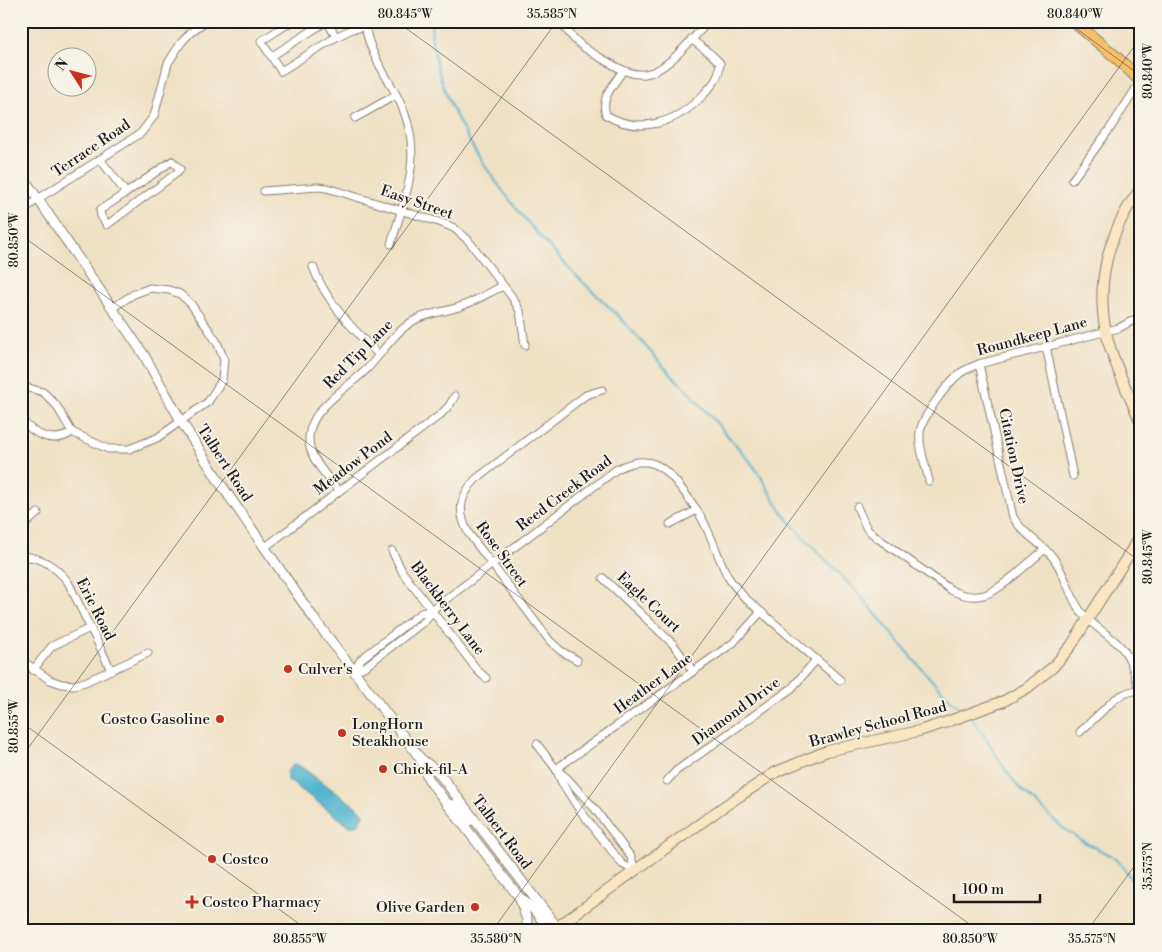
<svg xmlns="http://www.w3.org/2000/svg" width="1162" height="952" font-family="'Libre Bodoni',serif">
<rect width="100%" height="100%" fill="#f7f3e8"/>
<filter id="ink" filterUnits="userSpaceOnUse"><feTurbulence type="fractalNoise" baseFrequency=".02" numOctaves="2"/><feDisplacementMap in="SourceGraphic" scale="10" xChannelSelector="R" yChannelSelector="G"/><feConvolveMatrix kernelMatrix="1 2 1 2 8 2 1 2 1" color-interpolation-filters="sRGB"/></filter>
<filter id="wash" filterUnits="userSpaceOnUse"><feTurbulence type="fractalNoise" baseFrequency=".0096" numOctaves="4" result="noise"/><feDisplacementMap in="SourceGraphic" scale="20" xChannelSelector="R" yChannelSelector="G"/><feGaussianBlur stdDeviation="1.12" result="paint"/><feColorMatrix in="noise" values="0 0 0 0 0 0 0 0 0 0 0 0 0 0 0 0 0 1.4 0 .05"/><feComposite in="paint" operator="in"/></filter>
<g filter="url(#wash)">
<rect width="100%" height="100%" fill="#efe1c4"/>
<path fill="#50b3cf" stroke="#366876" d="M 297,764 L 362,811 L 364,814 C 362,819 360,824 355,827 L 349,826 L 288,780 C 284,773 289,766 297,764 Z"/>
<g fill="none" stroke-linecap="round" stroke-linejoin="round">
<g stroke="#50b3cf" stroke-width="2">
<path d="M 432,21 C 430,35 433,47 436,61 C 454,140 522,220 578,277 C 593,293 611,307 626,324 C 639,338 651,353 664,367 C 671,375 679,382 686,389 C 707,412 728,436 748,459 C 764,477 772,500 787,518 C 810,547 839,571 863,599 C 896,637 925,678 964,711"/>
<polyline points="971,718 984,735 1006,771 1019,788 1063,828 1081,840 1113,857 1125,869 1141,897"/>
</g>
</g>
</g>
<g filter="url(#ink)">
<g fill="none" stroke-linecap="round" stroke-linejoin="round">
<defs>
<g id="minor">
<path d="M 364,21 C 370,56 383,69 398,98 C 425,151 407,192 391,244"/>
<path d="M 560,21 C 575,43 583,48 606,61 C 617,67 630,76 645,74 C 667,72 693,37 709,21"/>
<polyline points="291,22 261,41 281,71 336,37"/>
<polyline points="272,56 327,21 336,37 352,29 365,27"/>
<path d="M 623,70 C 614,86 600,96 606,115 C 640,135 677,123 703,95 C 714,83 719,79 720,63 L 712,55 L 691,39"/>
<polyline points="355,118 396,95"/>
<polyline points="100,159 126,193 100,210 101,216 107,225 178,172 180,169 172,161 126,193"/>
<polyline points="1072,180 1109,130 1141,81"/>
<polyline points="264,191 318,187 327,188 442,223 454,228 468,240 512,297 520,311 525,345"/>
<polyline points="21,212 38,199 141,133 154,116 168,63 181,43 191,32 206,21"/>
<path d="M 313,267 C 326,302 354,330 379,355"/>
<polyline points="1046,346 1073,476"/>
<path d="M 979,364 L 1013,517 C 1022,533 1038,541 1051,555 C 1065,571 1068,594 1081,612 C 1092,626 1109,634 1121,647 C 1133,660 1136,680 1141,697"/>
<polyline points="21,389 29,388 43,392 56,405 72,432 108,449 129,449 157,438 208,402 222,380 224,360 217,342 191,304 180,294 169,290 150,288 134,294 112,308"/>
<path d="M 21,419 C 34,435 54,445 72,432"/>
<path d="M 929,481 C 926,466 918,447 920,432 C 922,417 947,384 959,374 C 965,369 971,367 979,364 L 1119,328 L 1141,316"/>
<path d="M 339,491 C 330,479 316,466 311,451 C 299,413 345,391 367,369 C 382,353 396,330 415,320 C 428,313 444,312 459,307 C 474,302 488,293 503,286"/>
<path d="M 857,507 L 867,529 L 876,537 L 951,590 C 979,604 993,593 1015,575 C 1025,566 1035,558 1045,549"/>
<polyline points="670,524 697,510"/>
<polyline points="21,528 38,513"/>
<polyline points="264,548 440,415 449,406 455,396"/>
<polyline points="392,551 403,573 478,671 486,678"/>
<path d="M 21,556 C 42,557 55,566 68,582 L 111,670"/>
<polyline points="603,578 673,644 693,671"/>
<polyline points="21,660 50,680 62,684 74,685 85,682 148,653"/>
<path d="M 577,660 L 561,651 L 550,641 L 469,534 C 457,512 459,497 476,479 L 586,395 L 602,390"/>
<polyline points="33,670 52,646 90,628"/>
<path d="M 354,671 L 366,666 L 426,620 L 432,610 L 617,469 C 649,452 665,466 684,492 C 690,500 696,508 701,517 C 712,536 718,558 728,577 C 733,585 739,591 745,598 L 840,680"/>
<polyline points="354,671 361,659 421,613 432,610"/>
<polyline points="1080,732 1115,699 1126,693 1141,689"/>
<polyline points="537,744 556,769 561,781 579,809 622,864 635,871"/>
<polyline points="556,769 733,643 761,612"/>
<polyline points="557,770 567,778 595,809 631,857 635,871"/>
<polyline points="667,781 676,771 792,688 816,660"/>
</g>
<g id="tertiary">
<polyline points="21,174 144,355 181,421 222,486 315,620 420,758 438,772 557,927"/>
<polyline points="420,758 429,780 519,897 534,910 550,930"/>
<polyline points="447,804 455,805 469,821"/>
<polyline points="520,899 527,920 527,931"/>
</g>
<g id="secondary">
<path d="M 1141,188 C 1107,233 1093,289 1109,344 C 1117,371 1130,397 1141,423"/>
<polyline points="541,931 547,926 557,927 723,807 776,772 827,751 919,731 944,723 1004,701 1027,688 1053,667 1071,646 1131,551 1141,532"/>
</g>
<polyline id="primary" points="1073,21 1116,57 1141,81"/>
</defs>
<use href="#minor" stroke="#867e70" stroke-width="9"/>
<use href="#tertiary" stroke="#867e70" stroke-width="11"/>
<use href="#secondary" stroke="#867e70" stroke-width="12"/>
<use href="#primary" stroke="#867e70" stroke-width="13"/>
<use href="#minor" stroke="#fff" stroke-width="7"/>
<use href="#tertiary" stroke="#fff" stroke-width="9"/>
<use href="#secondary" stroke="#fbe6c4" stroke-width="10"/>
<use href="#primary" stroke="#f6c06b" stroke-width="11"/>
</g>
</g>
<path fill="none" stroke="#1c1c1c" stroke-width="1" stroke-opacity="0.45" d="M 396,21 L 1141,562M 1066,21 L 1141,76M 21,235 L 979,931M 21,722 L 309,931M 21,758 L 557,21M 492,931 L 1141,37M 1087,931 L 1141,857"/>
<g fill="#c8321e" stroke="#f7f3e8" stroke-width="2">
<circle cx="288" cy="669" r="5"/>
<circle cx="220" cy="719" r="5"/>
<circle cx="342" cy="733" r="5"/>
<circle cx="383" cy="769" r="5"/>
<circle cx="212" cy="859" r="5"/>
<path d="M189.5 894.5h5v5h5v5h-5v5h-5v-5h-5v-5h5z"/>
<circle cx="475" cy="907" r="5"/>
</g>
<g text-anchor="middle" stroke-width="4" stroke-linejoin="round" paint-order="stroke">
<g font-size="15" fill="#1c1c1c" stroke="#f7f3e8">
<text transform="translate(91 148) rotate(-34)" y="5">Terrace Road</text>
<text transform="translate(417 202) rotate(19)" y="5">Easy Street</text>
<text transform="translate(1032 336) rotate(-15)" y="5">Roundkeep Lane</text>
<text transform="translate(358 354) rotate(-45)" y="5">Red Tip Lane</text>
<text transform="translate(1014 456) rotate(78)" y="5">Citation Drive</text>
<text transform="translate(225 463) rotate(57)" y="5">Talbert Road</text>
<text transform="translate(353 463) rotate(-37)" y="5">Meadow Pond</text>
<text transform="translate(564 493) rotate(-37)" y="5">Reed Creek Road</text>
<text transform="translate(502 554) rotate(54)" y="5">Rose Street</text>
<text transform="translate(649 602) rotate(43)" y="5">Eagle Court</text>
<text transform="translate(448 608) rotate(53)" y="5">Blackberry Lane</text>
<text transform="translate(96 609) rotate(63)" y="5">Erie Road</text>
<text transform="translate(653 683) rotate(-36)" y="5">Heather Lane</text>
<text transform="translate(736 711) rotate(-36)" y="5">Diamond Drive</text>
<text transform="translate(878 724) rotate(-15)" y="5">Brawley School Road</text>
<text transform="translate(502 832) rotate(53)" y="5">Talbert Road</text>
</g>
<g font-size="15" fill="#1c1c1c" stroke="#f7f3e8" text-anchor="start">
<text x="298" y="674">Culver's</text>
<text x="210" y="724" text-anchor="end">Costco Gasoline</text>
<text x="352" y="729">LongHorn<tspan x="352" dy="17">Steakhouse</tspan></text>
<text x="393" y="774">Chick-fil-A</text>
<text x="222" y="864">Costco</text>
<text x="202" y="907">Costco Pharmacy</text>
<text x="465" y="912" text-anchor="end">Olive Garden</text>
</g>
</g>
<rect width="1162" height="952" fill="none" stroke="#f7f3e8" stroke-width="55"/>
<g transform="translate(72 72) rotate(306)"><circle r="24" fill="#f7f3e8" stroke="#9f9d96"/>
<path d="M0-4L9 19L0 12L-9 19Z" fill="#c8321e"/>
<text y="-8" font-size="14" font-weight="bold" text-anchor="middle" fill="#1c1c1c">N</text>
</g>
<path d="M954 894v8h86v-8" fill="none" stroke="#1c1c1c" stroke-width="2.5"/>
<text x="962" y="894" font-size="15" fill="#1c1c1c" stroke="#f7f3e8" stroke-width="4" paint-order="stroke">100 m</text>
<rect x="28" y="28" width="1106" height="896" fill="none" stroke="#1c1c1c" stroke-width="2"/>
<g font-size="12" text-anchor="middle" fill="#1c1c1c">
<text x="405" y="18">80.845°W</text>
<text x="552" y="18">35.585°N</text>
<text x="1075" y="18">80.840°W</text>
<text transform="translate(1148 71) rotate(-90)" y="4">80.840°W</text>
<text transform="translate(14 240) rotate(-90)" y="4">80.850°W</text>
<text transform="translate(1148 557) rotate(-90)" y="4">80.845°W</text>
<text transform="translate(14 726) rotate(-90)" y="4">80.855°W</text>
<text transform="translate(1148 866) rotate(-90)" y="4">35.575°N</text>
<text x="300" y="943">80.855°W</text>
<text x="496" y="943">35.580°N</text>
<text x="970" y="943">80.850°W</text>
<text x="1092" y="943">35.575°N</text>
</g>
</svg>
